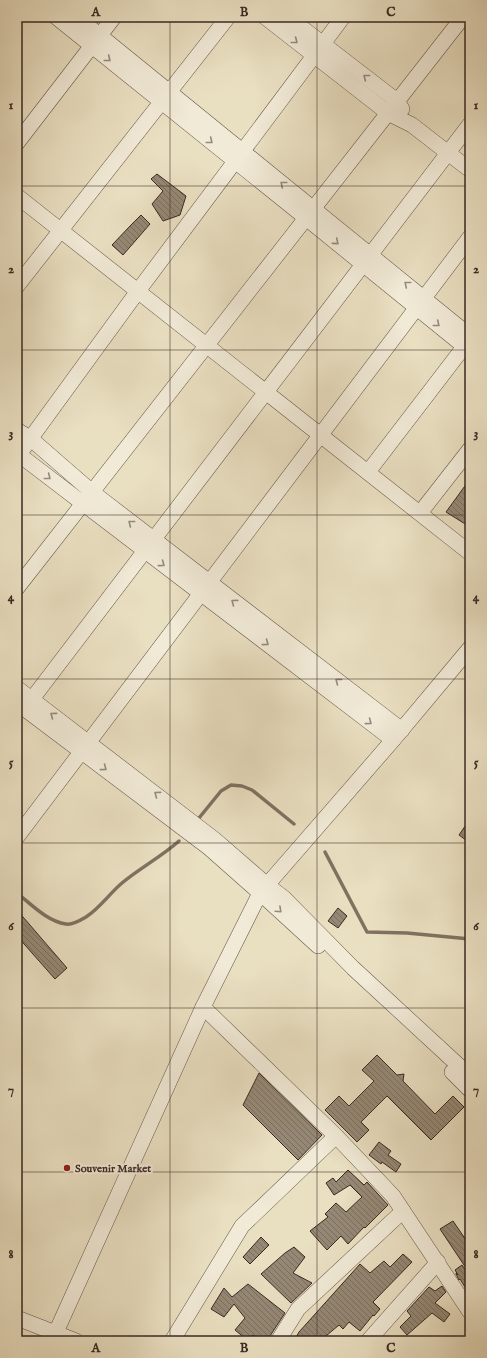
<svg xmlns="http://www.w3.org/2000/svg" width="487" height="1358" font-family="'IM FELL English',serif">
<defs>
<pattern id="building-back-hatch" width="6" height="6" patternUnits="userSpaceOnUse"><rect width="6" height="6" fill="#958875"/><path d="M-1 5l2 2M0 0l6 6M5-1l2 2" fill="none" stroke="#7b6f60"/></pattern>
</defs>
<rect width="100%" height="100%" fill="#e9dfc1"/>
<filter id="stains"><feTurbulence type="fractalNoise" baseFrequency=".005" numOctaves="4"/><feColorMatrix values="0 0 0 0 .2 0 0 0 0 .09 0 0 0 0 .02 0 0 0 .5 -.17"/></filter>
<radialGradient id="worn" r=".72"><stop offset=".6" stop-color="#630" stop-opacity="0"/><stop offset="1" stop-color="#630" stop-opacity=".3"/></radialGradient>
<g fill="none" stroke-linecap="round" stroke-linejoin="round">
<g stroke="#807161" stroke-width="3.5">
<polyline points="199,818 221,791 231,785 242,786 252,790 294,824"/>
<polyline points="325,852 367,932 407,933 470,939"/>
<path d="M 17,893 C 32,905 47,921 66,924 C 72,925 81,920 86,917 C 100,908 109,894 122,883 C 140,868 161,857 179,841"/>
</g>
</g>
<g fill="url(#building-back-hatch)" stroke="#3a2923">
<polygon points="157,174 186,196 180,215 163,221 152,204 163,191 151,179"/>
<polygon points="141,215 150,224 123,255 112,245 131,225"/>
<polygon points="470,479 470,527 446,512"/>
<polygon points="470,819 470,843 459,835"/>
<polygon points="338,908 347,916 338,928 328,921"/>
<polygon points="17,910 67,968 55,979 17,936"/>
<polygon points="377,1055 397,1075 404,1074 403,1081 435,1114 453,1096 464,1107 431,1140 387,1096 361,1122 369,1130 357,1142 325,1110 339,1096 349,1106 374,1081 362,1070"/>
<polygon points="259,1073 322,1135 298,1160 243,1105"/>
<polygon points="379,1142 391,1151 388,1155 401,1164 396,1172 382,1162 381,1164 369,1155"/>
<polygon points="348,1170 364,1185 367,1182 388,1205 365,1228 364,1227 348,1244 341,1236 327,1250 310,1231 328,1217 325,1214 336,1203 346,1212 362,1197 350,1185 334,1195 326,1183 333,1178 336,1182"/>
<polygon points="453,1221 470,1246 470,1274 440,1229"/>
<polygon points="261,1237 269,1245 250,1264 243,1257"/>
<polygon points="294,1247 305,1257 293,1273 312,1283 291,1303 261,1274 285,1253"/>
<polygon points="403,1254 412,1262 373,1302 380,1309 374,1316 373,1315 360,1331 349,1322 343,1329 339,1325 320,1341 294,1341 299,1332 360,1264 370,1273 384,1261 390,1267"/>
<polygon points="462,1265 470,1277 470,1295 460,1279 459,1280 456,1274 456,1273 458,1275 455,1270"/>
<polygon points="248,1284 285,1313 270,1336 269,1341 259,1341 253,1335 247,1340 235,1330 245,1318 234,1304 224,1317 211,1309 224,1288 232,1297"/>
<polygon points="442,1286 446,1292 435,1303 450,1314 444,1322 432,1313 407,1335 400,1327 411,1316 407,1311 429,1287 435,1291"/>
</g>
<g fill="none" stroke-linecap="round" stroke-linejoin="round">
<defs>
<g id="minor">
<polyline points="56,17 306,218 470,351"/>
<polyline points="77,17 470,336"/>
<polyline points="265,17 388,113 412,125 470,170"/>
<polyline points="288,17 397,101 402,109"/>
<polyline points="17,143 114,17"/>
<polyline points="17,196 470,553"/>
<polyline points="17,286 228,17"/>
<polyline points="17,430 31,439 92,492 402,730"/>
<polyline points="17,453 393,740"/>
<polyline points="17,457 138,291 343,17"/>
<polyline points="368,472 470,339"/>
<polyline points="420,513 470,449"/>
<polyline points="17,588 463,17"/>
<polyline points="17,688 214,839 267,885 284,898 353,968 470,1076"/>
<polyline points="32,699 470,124"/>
<polyline points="17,703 208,847 260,893 318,946"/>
<polyline points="17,837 470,237"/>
<polyline points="203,1007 336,1136 393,1196 470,1312"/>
<polyline points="452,1072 470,1090"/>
<polyline points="17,1318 76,1341"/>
<polyline points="52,1341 203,1007 260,893 393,740 470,648"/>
<polyline points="172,1341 242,1226 336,1136"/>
<polyline points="278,1341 298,1309 403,1211"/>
<polyline points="368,1341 438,1262"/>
</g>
</defs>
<use href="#minor" stroke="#66564a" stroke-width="16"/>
<use href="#minor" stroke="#f1ead7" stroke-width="15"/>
</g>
<defs><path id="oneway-chevron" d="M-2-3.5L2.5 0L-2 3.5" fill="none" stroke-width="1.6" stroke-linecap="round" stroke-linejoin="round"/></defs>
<g stroke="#968a7d">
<use href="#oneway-chevron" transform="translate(295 41) rotate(38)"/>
<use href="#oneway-chevron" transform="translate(108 59) rotate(39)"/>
<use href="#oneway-chevron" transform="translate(366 77) rotate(-142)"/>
<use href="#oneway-chevron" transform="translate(210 141) rotate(39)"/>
<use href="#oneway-chevron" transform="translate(283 184) rotate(-141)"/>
<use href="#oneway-chevron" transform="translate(336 242) rotate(40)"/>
<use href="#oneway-chevron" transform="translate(407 284) rotate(-141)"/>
<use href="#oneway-chevron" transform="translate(437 324) rotate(39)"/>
<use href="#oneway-chevron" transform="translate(48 477) rotate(38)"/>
<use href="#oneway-chevron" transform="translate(131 523) rotate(-142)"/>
<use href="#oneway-chevron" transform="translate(162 564) rotate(37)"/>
<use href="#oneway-chevron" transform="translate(234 602) rotate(-143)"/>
<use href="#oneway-chevron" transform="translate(266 643) rotate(37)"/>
<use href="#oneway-chevron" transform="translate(338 681) rotate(-143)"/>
<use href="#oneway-chevron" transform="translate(53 715) rotate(-143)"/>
<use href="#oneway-chevron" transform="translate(369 722) rotate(37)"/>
<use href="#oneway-chevron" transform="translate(104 768) rotate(37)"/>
<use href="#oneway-chevron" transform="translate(157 794) rotate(-143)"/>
<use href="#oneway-chevron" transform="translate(279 910) rotate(43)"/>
</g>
<path fill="none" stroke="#3a2923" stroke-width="1" stroke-opacity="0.55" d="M 170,17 L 170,1341M 317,17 L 317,1341M 17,186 L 470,186M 17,350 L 470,350M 17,515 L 470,515M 17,679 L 470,679M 17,843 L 470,843M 17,1008 L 470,1008M 17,1172 L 470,1172"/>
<circle fill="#8f2418" stroke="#f1ead7" stroke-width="1.5" cx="67" cy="1168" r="4"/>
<g text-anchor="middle" stroke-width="4" stroke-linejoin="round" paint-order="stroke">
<g font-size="11" font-weight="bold" fill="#3a2923" stroke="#f1ead7" text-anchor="start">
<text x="75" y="1172">Souvenir Market</text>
</g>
</g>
<rect width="487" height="1358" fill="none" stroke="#e9dfc1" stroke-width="44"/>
<rect x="22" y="22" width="443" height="1314" fill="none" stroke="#3a2923" stroke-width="1.5"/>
<g font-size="13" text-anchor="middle" font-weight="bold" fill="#3a2923">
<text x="96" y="16">A</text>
<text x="244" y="16">B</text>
<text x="391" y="16">C</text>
<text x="11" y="109">1</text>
<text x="476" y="109">1</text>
<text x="11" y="273">2</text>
<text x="476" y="273">2</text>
<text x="11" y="437">3</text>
<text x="476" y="437">3</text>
<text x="11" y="601">4</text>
<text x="476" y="601">4</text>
<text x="11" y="766">5</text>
<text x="476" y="766">5</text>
<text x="11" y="930">6</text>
<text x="476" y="930">6</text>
<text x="11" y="1094">7</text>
<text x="476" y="1094">7</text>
<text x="11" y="1258">8</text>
<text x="476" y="1258">8</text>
<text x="96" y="1352">A</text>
<text x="244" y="1352">B</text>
<text x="391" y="1352">C</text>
</g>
<rect width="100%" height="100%" filter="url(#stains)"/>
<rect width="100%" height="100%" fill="url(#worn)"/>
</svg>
